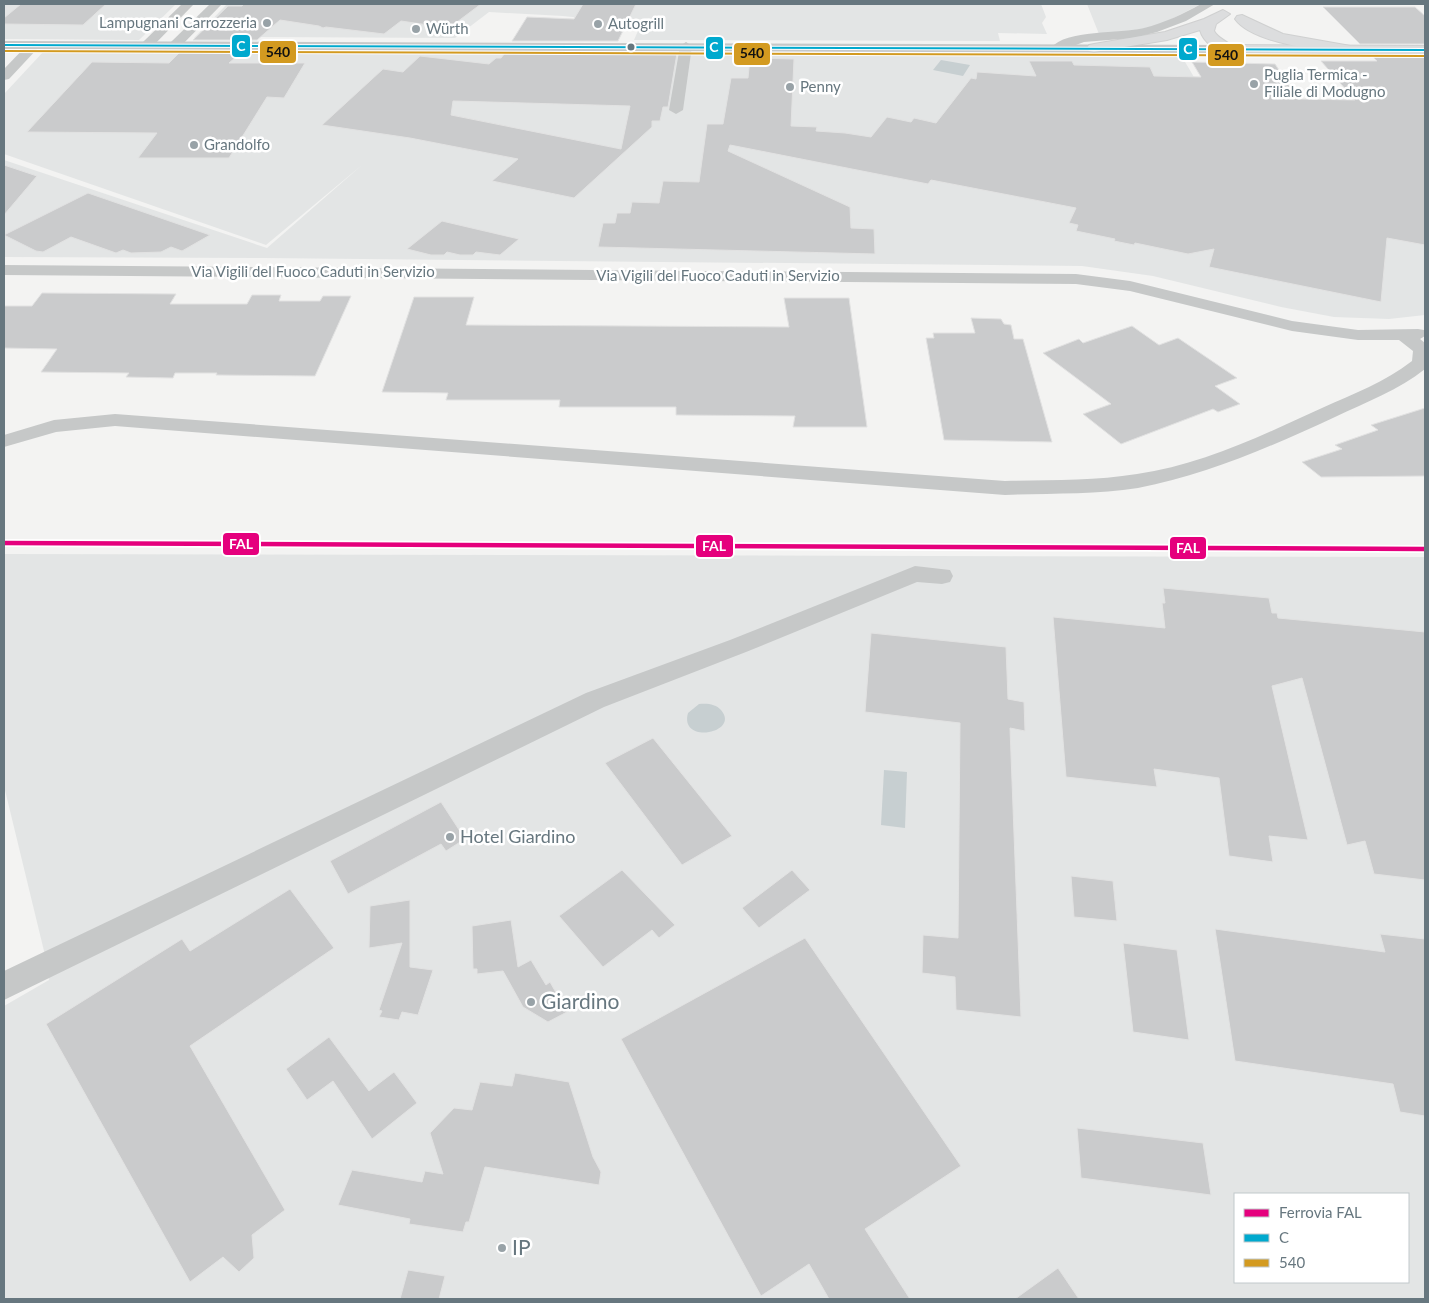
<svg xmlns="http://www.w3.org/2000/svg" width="1429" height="1303" font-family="Lato,sans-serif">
<rect width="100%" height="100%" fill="#f3f3f2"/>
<g fill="#e3e5e5" fill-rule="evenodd">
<polygon points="4,4 176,4 139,40 4,39"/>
<polygon points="227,4 1041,4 1046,17 1042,23 1047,34 998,33 1000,41 634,40 641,24 563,16 489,12 455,38 259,37 194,38"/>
<polygon points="1087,4 1201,4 1160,25 1130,31 1099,34"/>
<polygon points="44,51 1181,55 1228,135 1425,156 1425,315 1389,319 1334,317 1281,307 1153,276 1082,266 264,258 4,257 4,160 267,248 362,165 266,245 4,154 4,94"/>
<path d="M 4,554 L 1425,557 L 1425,1299 L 4,1299 L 4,1006 L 49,980 L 44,951 L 4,786 ZM 1235,1194 L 1408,1194 L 1408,1282 L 1235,1282 Z"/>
</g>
<g fill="#c7cfd1">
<polygon points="941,60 970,65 963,76 933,70"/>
<path d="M 699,704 C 707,703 716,704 721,710 C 741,733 679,745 688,713 Z"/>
<polygon points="884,770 907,772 905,828 881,825"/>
</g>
<g fill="#cacbcc" stroke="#e2e2e2" fill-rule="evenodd">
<polygon points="21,4 106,4 83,25 4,24 4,18"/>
<polygon points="244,4 481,4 449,28 401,21 384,34 326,27 323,28 319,26 280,20 257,40 193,40 228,6 242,6"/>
<polygon points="583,4 636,4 618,41 512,41 527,17 574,19"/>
<polygon points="1323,7 1415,7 1425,16 1425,44 1360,44"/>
<polygon points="181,51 242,52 229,63 305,63 284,98 267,97 229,158 138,158 157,133 27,132 92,62 169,63"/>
<path d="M 505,53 L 677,53 L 668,107 L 663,107 L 660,121 L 652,121 L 652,127 L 574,198 L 492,181 L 518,159 L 410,138 L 322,125 L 383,69 L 403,72 L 420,56 L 489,64 L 496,58 L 501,58 ZM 453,101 L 630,106 L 621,149 L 451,115 Z"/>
<polygon points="1371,55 1425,56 1425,245 1387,238 1381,302 1209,267 1214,249 1188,254 1135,243 1134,245 1114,241 1115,239 1076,231 1078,225 1069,223 1076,208 931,180 928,184 730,145 728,151 850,207 851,228 874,229 875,254 598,247 603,223 615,223 617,213 630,213 632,202 659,203 663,181 699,182 707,124 723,124 731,78 748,78 750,58 794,59 791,126 817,127 816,131 845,133 871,137 887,117 911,122 914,118 936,123 971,78 976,79 977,72 1036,76 1029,61 1072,61 1074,65 1150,67 1154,76 1201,77 1192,62 1275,64 1298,99 1355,100 1321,61 1377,61"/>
<polygon points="4,165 37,176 4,215"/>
<polygon points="88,193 152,215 210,235 182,251 171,247 161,252 131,253 123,250 116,253 71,237 43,252 36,251 4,235"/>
<polygon points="442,221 519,239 500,255 476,252 473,255 460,255 447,252 444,255 431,255 407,249"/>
<polygon points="42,293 176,294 170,304 247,304 252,295 281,295 279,301 320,301 323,296 351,296 315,376 216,375 217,373 175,373 173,378 126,377 129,373 41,372 57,349 4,348 4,306 32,306"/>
<polygon points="414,297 474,297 466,325 789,327 784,298 849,298 867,427 793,427 795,416 676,415 676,407 559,407 560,400 446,400 448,393 382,392"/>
<polygon points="971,318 1001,319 1004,324 1011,325 1014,339 1023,339 1052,442 944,440 926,338 934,338 933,333 975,333"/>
<polygon points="1132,326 1159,345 1178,338 1237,378 1215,386 1240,404 1218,412 1213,409 1121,444 1083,414 1111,404 1043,353 1079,339 1083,343"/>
<polygon points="1425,408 1425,476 1321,477 1302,462 1342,449 1335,445 1378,430 1371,425"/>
<polygon points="1163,588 1269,598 1272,613 1277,613 1278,618 1425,632 1425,880 1374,874 1365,841 1347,845 1302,678 1272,686 1308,840 1269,836 1273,862 1229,856 1219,778 1154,769 1157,787 1066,777 1053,617 1165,628 1162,603 1165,603"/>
<polygon points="871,633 1006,647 1008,699 1024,702 1025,731 1010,728 1021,1017 956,1010 955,977 922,973 923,935 958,938 960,723 865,712"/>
<polygon points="653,738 732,836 682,865 605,763"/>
<polygon points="441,802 465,839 446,851 441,844 348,894 330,861"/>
<polygon points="622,870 675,925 659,938 652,930 603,967 559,916"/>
<polygon points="792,870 810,890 759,928 742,908"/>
<polygon points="1071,876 1113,881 1117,921 1074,917"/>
<polygon points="290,889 334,948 190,1046 285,1210 252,1235 254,1258 239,1272 223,1257 190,1282 46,1024 182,939 190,951"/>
<polygon points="410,900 410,967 433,970 418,1015 402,1012 399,1020 379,1017 382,1011 379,1010 402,943 369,948 370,906"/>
<polygon points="511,920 518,967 531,960 546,985 550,982 567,1012 548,1022 523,1007 503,971 477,974 477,969 473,969 472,926"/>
<polygon points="1215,929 1385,952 1380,934 1425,939 1425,1116 1400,1112 1393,1084 1235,1061"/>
<polygon points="805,938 961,1166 865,1229 910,1299 829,1299 809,1264 761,1296 621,1039"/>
<polygon points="1123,943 1177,950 1189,1040 1133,1032"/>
<polygon points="329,1037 369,1091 394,1072 417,1103 372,1139 333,1081 307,1100 286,1069"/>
<polygon points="515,1073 569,1082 593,1157 601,1172 599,1185 485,1167 469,1222 466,1222 463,1232 409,1224 410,1219 338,1205 352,1170 422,1182 425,1171 443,1174 430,1133 454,1108 472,1110 480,1082 512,1086"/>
<polygon points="1077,1128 1203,1143 1211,1195 1081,1178"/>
<polygon points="1058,1268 1079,1299 1015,1299"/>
<polygon points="408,1270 445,1276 439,1299 400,1299"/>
</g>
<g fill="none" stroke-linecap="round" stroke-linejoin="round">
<defs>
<polygon id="secondary" points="1227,45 1425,46 1425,54 1222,52 1220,49 1222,46"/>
<g id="motorway">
<path d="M 1223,10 L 1230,14 L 1216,24 L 1214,31 C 1219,40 1229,41 1234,49 L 1232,52 C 1219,55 1203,42 1200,30 L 1167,40 L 1094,52 L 1089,51 L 1087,48 L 1089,45 L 1094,44 L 1165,32 L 1204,19 Z"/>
<path d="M 1242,15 L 1283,34 L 1345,45 L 1350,46 L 1352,49 L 1350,52 L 1345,53 C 1317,50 1252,43 1235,19 L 1237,16 Z"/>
</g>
</defs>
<use href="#secondary" stroke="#cfd0d0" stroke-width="2"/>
<use href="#motorway" stroke="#cfd0d0" stroke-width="2"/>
<g fill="#c6c8c8" fill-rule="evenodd">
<polygon points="182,4 194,4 151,48 143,48 141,45 143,42"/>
<polygon points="210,4 222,4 179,48 171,48 169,45 171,42"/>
<path d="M 1201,4 L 1215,4 L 1186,21 L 1157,32 L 1133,38 L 1084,42 L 1057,52 L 1051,48 C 1066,29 1120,34 1144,28 C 1164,23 1183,14 1201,4 Z"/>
<polygon points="34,41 38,42 40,45 38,48 9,79 4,80 4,69 30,42"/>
<polygon points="686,42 692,46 683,110 676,114 669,110 680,46"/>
<path d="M 4,265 L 1076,274 L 1130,281 L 1292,321 L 1358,330 L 1418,329 L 1424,330 L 1425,336 L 1420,339 L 1425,343 L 1425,369 C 1399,390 1366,402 1335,417 C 1272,446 1207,475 1138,488 C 1095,495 1049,493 1005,495 L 115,426 L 56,432 L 4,447 L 4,435 L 54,420 L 115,414 L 1005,481 C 1049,480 1094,481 1137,474 C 1201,465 1263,435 1322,408 C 1353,394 1385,382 1412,361 L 1413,351 L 1399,340 L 1358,340 L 1292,331 L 1130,291 L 1076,284 L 4,275 Z"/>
<polygon points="915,566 950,570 953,576 950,582 942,584 917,582 746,652 604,707 4,1000 4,971 586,693 730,640"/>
</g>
<polygon fill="#c6c8c8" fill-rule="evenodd" points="4,41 1227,45 1232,46 1234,49 1232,52 1227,53 4,49"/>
<use href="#secondary" fill="#dcddde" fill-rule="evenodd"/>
<use href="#motorway" fill="#dcddde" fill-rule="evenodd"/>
<defs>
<polyline id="bus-1" points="4,45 1425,50"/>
<polyline id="bus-2" points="4,51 1425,56"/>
</defs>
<use href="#bus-1" stroke="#fff" stroke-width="4"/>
<use href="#bus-2" stroke="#fff" stroke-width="4"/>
<use href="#bus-1" stroke="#00a9ce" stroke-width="2"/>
<use href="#bus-2" stroke="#d39a20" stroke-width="2"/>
<defs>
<polyline id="rail-1" points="4,543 1425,549"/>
</defs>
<use href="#rail-1" stroke="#fff" stroke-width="8"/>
<use href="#rail-1" stroke="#e5007d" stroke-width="4.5"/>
</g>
<g fill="#98a2a7" stroke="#fff" stroke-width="2">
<circle cx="267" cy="23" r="5"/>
<circle cx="598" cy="24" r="5"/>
<circle cx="416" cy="29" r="5"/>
<circle cx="1254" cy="84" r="5"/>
<circle cx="790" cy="87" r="5"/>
<circle cx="194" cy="145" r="5"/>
<circle cx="450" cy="837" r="5"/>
<circle cx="531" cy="1002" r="5"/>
<circle cx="502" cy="1248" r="5"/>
</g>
<circle fill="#67777f" stroke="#fff" stroke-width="2" cx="631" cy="47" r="4.5"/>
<g text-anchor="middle" stroke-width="5" stroke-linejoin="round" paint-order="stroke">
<g font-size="15" fill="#67777f" stroke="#fff" text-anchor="start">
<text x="257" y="28" text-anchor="end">Lampugnani Carrozzeria</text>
<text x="608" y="29">Autogrill</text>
<text x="426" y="34">Würth</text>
<text x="1264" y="80">Puglia Termica -<tspan x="1264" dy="17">Filiale di Modugno</tspan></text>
<text x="800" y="92">Penny</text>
<text x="204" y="150">Grandolfo</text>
</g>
<g font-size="15" fill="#67777f" stroke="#fff">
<text x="313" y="277">Via Vigili del Fuoco Caduti in Servizio</text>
<text x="718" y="281">Via Vigili del Fuoco Caduti in Servizio</text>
</g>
<g font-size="18" fill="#67777f" stroke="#fff" text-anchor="start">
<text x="460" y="843">Hotel Giardino</text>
</g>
<g font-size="21" fill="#67777f" stroke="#fff" text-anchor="start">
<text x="541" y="1009">Giardino</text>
<text x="512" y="1255">IP</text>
</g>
</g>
<g stroke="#fff" stroke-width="2">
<rect x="231" y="34" width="20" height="24" rx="5" fill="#00a9ce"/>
<rect x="705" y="36" width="19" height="24" rx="5" fill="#00a9ce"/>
<rect x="1178" y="37" width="20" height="24" rx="5" fill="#00a9ce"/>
<rect x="259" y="40" width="38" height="24" rx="5" fill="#d39a20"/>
<rect x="733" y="42" width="38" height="24" rx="5" fill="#d39a20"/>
<rect x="1207" y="43" width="38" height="24" rx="5" fill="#d39a20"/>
<rect x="222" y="532" width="38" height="24" rx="5" fill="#e5007d"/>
<rect x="695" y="534" width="39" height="24" rx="5" fill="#e5007d"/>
<rect x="1169" y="536" width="38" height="24" rx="5" fill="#e5007d"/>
</g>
<g font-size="14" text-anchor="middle" font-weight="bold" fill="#fff">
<text x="241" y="51">C</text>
<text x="714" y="52">C</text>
<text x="1188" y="54">C</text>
<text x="241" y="549">FAL</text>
<text x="714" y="551">FAL</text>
<text x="1188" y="553">FAL</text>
</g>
<g font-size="14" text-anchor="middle" font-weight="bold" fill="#111">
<text x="278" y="57">540</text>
<text x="752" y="58">540</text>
<text x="1226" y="60">540</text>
</g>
<rect width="1429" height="1303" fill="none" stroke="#67777f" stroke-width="10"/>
<rect x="1234" y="1193" width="175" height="90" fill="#ffffff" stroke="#c2c9cc"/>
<rect x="1244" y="1209" width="25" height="8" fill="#e5007d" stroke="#c2c9cc"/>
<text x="1279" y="1218" font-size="15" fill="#67777f">Ferrovia FAL</text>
<rect x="1244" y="1234" width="25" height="8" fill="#00a9ce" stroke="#c2c9cc"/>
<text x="1279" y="1243" font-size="15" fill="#67777f">C</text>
<rect x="1244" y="1259" width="25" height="8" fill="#d39a20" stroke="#c2c9cc"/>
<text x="1279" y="1268" font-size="15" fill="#67777f">540</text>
</svg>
